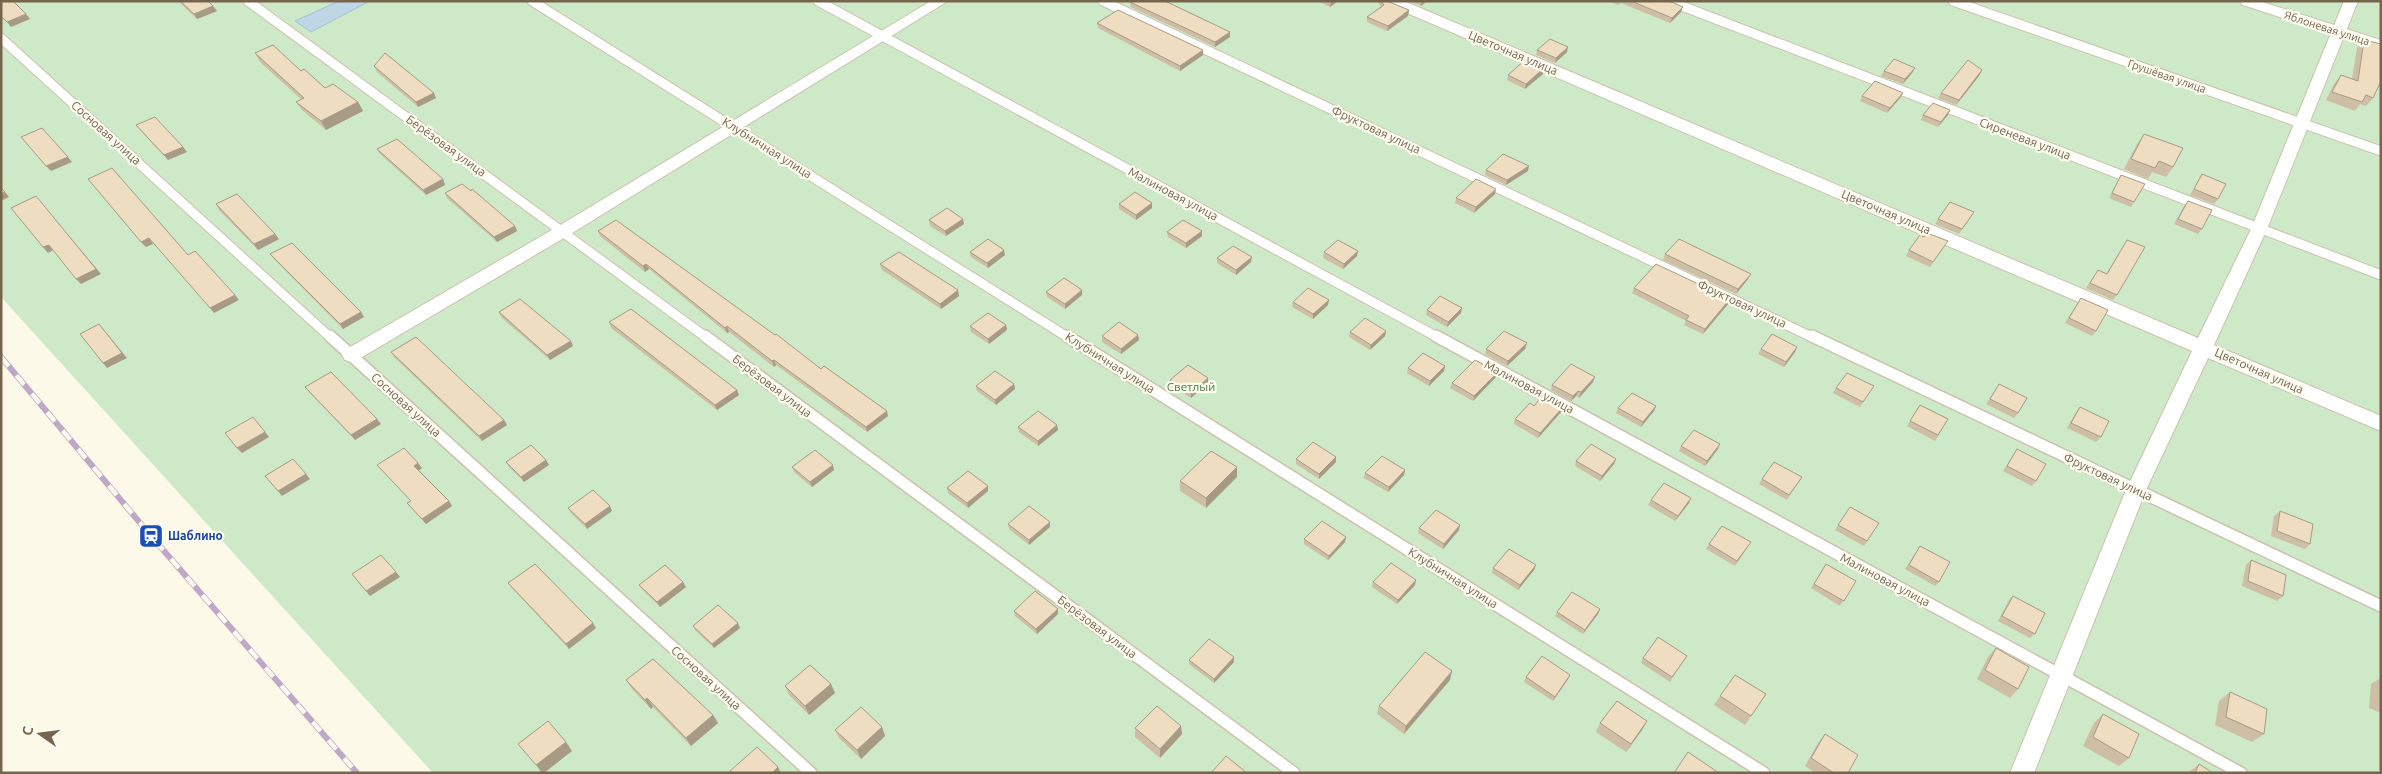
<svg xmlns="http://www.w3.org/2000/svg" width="2382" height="774" font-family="Ubuntu,sans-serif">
<rect width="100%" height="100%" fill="#fcf9e9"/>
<polygon fill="#cde9c8" points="1,1 2381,1 2381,773 433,773 1,297"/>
<polygon fill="#bed6e5" stroke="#a5c3d7" points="339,1 370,1 311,32 295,21"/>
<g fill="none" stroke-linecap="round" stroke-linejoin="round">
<defs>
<g id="service-far1">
<polyline points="248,1 707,338"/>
<polyline points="532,1 1069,338"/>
<polyline points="818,1 1439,338"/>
<polyline points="1103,1 1814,338"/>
<polyline points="1669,1 2381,275"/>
<polyline points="1953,1 2381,151"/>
<polyline points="2245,1 2381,45"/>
<polyline points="1,38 331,338"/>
</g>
<g id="service">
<polyline points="330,336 811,773"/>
<polyline points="705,336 1294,773"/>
<polyline points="1067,336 1764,773"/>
<polyline points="1436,336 2241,773"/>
<polyline points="1812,336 2381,606"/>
</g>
<g id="minor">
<polygon points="931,1 948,1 569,235 357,360 351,362 345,360 342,355 345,350 557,227"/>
<polygon points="1384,1 1404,1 2198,338 2251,229 2344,1 2358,1 2267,229 2214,345 2381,416 2381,431 2208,358 2146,490 2034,773 2010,773 2126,490 2192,351 1386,4"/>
</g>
</defs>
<use href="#service-far1" stroke="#ccc1ac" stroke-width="11"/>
<use href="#service" stroke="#ccc1ac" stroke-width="14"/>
<use href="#minor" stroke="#ccc1ac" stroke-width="2"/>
<use href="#service-far1" stroke="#fff" stroke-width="9"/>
<use href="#service" stroke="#fff" stroke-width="11"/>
<use href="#minor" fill="#fff" fill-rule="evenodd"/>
<defs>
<polyline id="rail" points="1,357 151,536 357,773"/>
</defs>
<use href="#rail" stroke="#bfa7c6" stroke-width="6"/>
<use href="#rail" stroke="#fefcf0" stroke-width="4.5" stroke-dasharray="12" stroke-linecap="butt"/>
</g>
<g fill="#cdbea5">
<polygon points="178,1 208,1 217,11 197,19"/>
<polygon points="1318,1 1338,1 1330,7"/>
<polygon points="1377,1 1387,1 1409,10 1408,16 1387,31 1367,22 1367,17 1381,7"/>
<polygon points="1409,1 1427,1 1421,6"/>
<polygon points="1608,1 1669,1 1681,12 1670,23 1621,3 1618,5"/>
<polygon points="1130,2 1230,32 1230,37 1215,47 1131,7"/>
<polygon points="1097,23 1203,55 1180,71 1098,28"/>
<polygon points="2364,40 2373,98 2366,106 2360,104 2355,111 2326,100 2334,84 2341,75 2352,79 2357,48"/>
<polygon points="1537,50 1567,52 1555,63 1536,55"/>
<polygon points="255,53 301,71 325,88 358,102 363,111 326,130 302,110 296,102 301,99 260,62"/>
<polygon points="374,66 434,93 436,98 418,107 377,72"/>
<polygon points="1915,68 1912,73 1903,84 1881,76 1884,71"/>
<polygon points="1982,70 1979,76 1956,105 1938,98 1941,93"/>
<polygon points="1543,74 1525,89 1507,80 1508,75"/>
<polygon points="1903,93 1900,98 1887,113 1860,101 1862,96"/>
<polygon points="1950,110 1948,115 1938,127 1921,120 1923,115"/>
<polygon points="136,125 187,152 168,160 140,130"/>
<polygon points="2144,134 2173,167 2166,177 2152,172 2148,179 2124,169 2137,144"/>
<polygon points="377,149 443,179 445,185 426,195 380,154"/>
<polygon points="1486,170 1528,171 1506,185 1485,175"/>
<polygon points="2202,174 2218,199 2214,204 2190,195"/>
<polygon points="2121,175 2134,202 2131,207 2109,198"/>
<polygon points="445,193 515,226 517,231 497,242 447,198"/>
<polygon points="1495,194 1474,213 1455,203 1456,198"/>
<polygon points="2188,201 2202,229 2198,234 2174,224 2184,206"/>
<polygon points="1152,203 1152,208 1136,220 1119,209 1119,204"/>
<polygon points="216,204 275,234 279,239 258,250 219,210"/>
<polygon points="1971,217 1959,234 1935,224 1938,219"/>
<polygon points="929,220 964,224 946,236 930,226"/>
<polygon points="598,231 821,369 888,416 867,432 776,365 774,367 729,332 727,333 649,269 645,272 600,236"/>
<polygon points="1202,231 1202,236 1186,248 1168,237 1167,232"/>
<polygon points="1924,237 1948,241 1930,267 1906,256 1909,250"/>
<polygon points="2127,240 2117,295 2113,300 2086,288 2098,270 2106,274"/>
<polygon points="970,252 1005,255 988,268 971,257"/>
<polygon points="1324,252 1357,256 1343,269 1323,258"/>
<polygon points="270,254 364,317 343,329 274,259"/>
<polygon points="1665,254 1748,279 1736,294 1663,260"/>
<polygon points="1217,258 1251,262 1236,275 1217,263"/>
<polygon points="880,264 959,296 941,309 882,270"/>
<polygon points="1634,288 1728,304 1703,334 1684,325 1686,321 1632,293"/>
<polygon points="1082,290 1082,295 1065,309 1047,297 1046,292"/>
<polygon points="2081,298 2096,331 2092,336 2065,323"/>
<polygon points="1293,302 1328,305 1313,319 1292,307"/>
<polygon points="1462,308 1461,313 1447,327 1426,315 1427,310"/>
<polygon points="499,312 573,346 550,360 501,317"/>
<polygon points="609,322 737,390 739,395 717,410 611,328"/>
<polygon points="1006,325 1007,330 989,344 971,332 970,326"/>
<polygon points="1386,331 1385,336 1370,350 1349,337 1350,332"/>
<polygon points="1138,335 1139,340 1121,354 1102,342 1102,336"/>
<polygon points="1797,347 1795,352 1784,367 1758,354 1761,349"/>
<polygon points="1486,349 1525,349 1507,366 1485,354"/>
<polygon points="391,352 504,420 507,425 482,441 394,357"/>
<polygon points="1445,366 1444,371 1429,386 1407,373 1408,368"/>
<polygon points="1496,377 1473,401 1450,388 1452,383"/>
<polygon points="1170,380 1208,383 1191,398 1170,385"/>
<polygon points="1593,382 1579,398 1576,396 1571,401 1551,390 1552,385"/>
<polygon points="1014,384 1015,389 996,405 977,391 976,386"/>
<polygon points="1999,384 2018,413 2014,418 1986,404"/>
<polygon points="305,387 381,424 355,440 309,392"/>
<polygon points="1836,388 1870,391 1860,407 1833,393"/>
<polygon points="1920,405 1948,419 1935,441 1907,426"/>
<polygon points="1534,406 1563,407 1561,412 1538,438 1514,424 1515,419"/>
<polygon points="1656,406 1654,411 1641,427 1616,413 1618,408"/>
<polygon points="2080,407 2101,437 2096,442 2067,428 2076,412"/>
<polygon points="1057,425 1058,430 1038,446 1019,432 1018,427"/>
<polygon points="1681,446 1718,449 1705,466 1679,451"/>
<polygon points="2017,449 2036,481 2032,486 2003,471"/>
<polygon points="1296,459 1336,462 1319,479 1296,464"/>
<polygon points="546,460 549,465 524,482 509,467 506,462"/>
<polygon points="1576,461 1614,464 1600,481 1575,466"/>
<polygon points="377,465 422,468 419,470 449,501 452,506 426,524 407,503 411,501"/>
<polygon points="792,467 834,470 812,487 794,472"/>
<polygon points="1405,470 1404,475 1388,492 1364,478 1365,473"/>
<polygon points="1237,477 1206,508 1180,491 1180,481"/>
<polygon points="1802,477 1787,500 1759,484 1762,479"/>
<polygon points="947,488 988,491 968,508 948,493"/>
<polygon points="1651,500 1689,503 1675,521 1648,505"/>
<polygon points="1850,507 1879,523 1864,546 1835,530"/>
<polygon points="568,508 612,511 587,529 571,513"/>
<polygon points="2280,511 2310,544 2305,549 2271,536 2274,516"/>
<polygon points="1008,524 1050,527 1029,545 1009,529"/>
<polygon points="1419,528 1459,530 1443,549 1418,533"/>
<polygon points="1346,537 1345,542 1328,560 1304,544 1304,539"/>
<polygon points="1709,544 1748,547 1735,566 1706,549"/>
<polygon points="1920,546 1939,582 1935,586 1905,569"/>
<polygon points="2251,560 2283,596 2277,601 2242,586 2246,565"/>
<polygon points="1826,564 1856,581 1840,606 1811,588"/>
<polygon points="1536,565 1534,570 1518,590 1492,573 1493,568"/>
<polygon points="1373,582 1415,585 1397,604 1372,587"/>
<polygon points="508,583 596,628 569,649 512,588"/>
<polygon points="639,585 686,587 660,607 642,589"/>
<polygon points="2013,596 2035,634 2030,638 1998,621 2009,600"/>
<polygon points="1058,609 1058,614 1037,634 1015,616 1014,611"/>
<polygon points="1600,609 1598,614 1583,634 1555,616 1557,612"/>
<polygon points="693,626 740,628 714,648 695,630"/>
<polygon points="1996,648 2018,689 2010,698 1977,679 1988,657"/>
<polygon points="1687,656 1670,682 1641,663 1643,658"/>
<polygon points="1189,660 1234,662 1214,683 1189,664"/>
<polygon points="1570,675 1568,679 1553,701 1524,682 1526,677"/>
<polygon points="1735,675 1766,694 1745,725 1714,705"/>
<polygon points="2381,678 2381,713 2369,708 2371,684"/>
<polygon points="626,680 713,715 718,723 691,746 653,707 651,709 632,689"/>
<polygon points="1450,680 1404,734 1377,714 1379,706"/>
<polygon points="831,684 835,693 809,715 789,695 785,686"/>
<polygon points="2230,692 2264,734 2252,742 2215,725 2219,701"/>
<polygon points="2103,714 2129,758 2119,766 2083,746 2094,723"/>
<polygon points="1647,721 1642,730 1626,752 1596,732 1600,723"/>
<polygon points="882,727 885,736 861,759 839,738 835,730"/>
<polygon points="1135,728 1182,734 1160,758 1135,737"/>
<polygon points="1825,734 1848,773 1815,773 1805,766 1818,743"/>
<polygon points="2199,764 2195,773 2188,773"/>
</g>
<g fill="#a79b86">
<polygon points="1331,1 1338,1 1330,7"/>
<polygon points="1421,1 1427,1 1421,6"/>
<polygon points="213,6 217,11 197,19 194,14"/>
<polygon points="1683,7 1681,12 1670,23 1672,18"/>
<polygon points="1409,10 1408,16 1387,31 1388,26"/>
<polygon points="26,14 30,19 11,27 7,22"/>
<polygon points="1230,32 1230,37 1215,47 1215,42"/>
<polygon points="1568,47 1567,52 1555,63 1556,58"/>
<polygon points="1203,50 1203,55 1180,71 1180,66"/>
<polygon points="1544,68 1543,74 1525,89 1526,84"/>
<polygon points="1915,68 1912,73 1903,84 1905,79"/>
<polygon points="1982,70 1979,76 1956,105 1959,100"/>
<polygon points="434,93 436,98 418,107 416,102"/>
<polygon points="1903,93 1900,98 1887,113 1890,108"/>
<polygon points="358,102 363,111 326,130 321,121"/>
<polygon points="1950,110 1948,115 1938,127 1941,122"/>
<polygon points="183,147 187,152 168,160 164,155"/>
<polygon points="68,157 72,162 51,171 46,166"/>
<polygon points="1529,166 1528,171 1506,185 1507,180"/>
<polygon points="443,179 445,185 426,195 423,190"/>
<polygon points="1,187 9,197 1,201"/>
<polygon points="1496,189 1495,194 1474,213 1476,207"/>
<polygon points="40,202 101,274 81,284 76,279"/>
<polygon points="1152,203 1152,208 1136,220 1136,215"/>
<polygon points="963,219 964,224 946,236 945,231"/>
<polygon points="515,226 517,231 497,242 494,237"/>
<polygon points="1202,231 1202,236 1186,248 1186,243"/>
<polygon points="275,234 279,239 258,250 254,244"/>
<polygon points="149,238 153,244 146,247 141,242"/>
<polygon points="49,245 53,250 48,253 43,247"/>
<polygon points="1004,250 1005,255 988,268 987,263"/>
<polygon points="1358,251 1357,256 1343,269 1344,264"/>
<polygon points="1252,257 1251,262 1236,275 1236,270"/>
<polygon points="646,264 649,269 645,272 643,266"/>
<polygon points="1751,274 1748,279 1736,294 1738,289"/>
<polygon points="958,290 959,296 941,309 940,304"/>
<polygon points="1082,290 1082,295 1065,309 1065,304"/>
<polygon points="235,295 239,300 214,313 210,308"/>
<polygon points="1730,299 1728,304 1703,334 1705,329"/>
<polygon points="1329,300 1328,305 1313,319 1313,314"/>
<polygon points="1462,308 1461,313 1447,327 1448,322"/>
<polygon points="361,312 364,317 343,329 340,324"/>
<polygon points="99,324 127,358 107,368 103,363"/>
<polygon points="1006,325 1007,330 989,344 988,339"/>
<polygon points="727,326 729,332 727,333 725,328"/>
<polygon points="1386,331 1385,336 1370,350 1371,345"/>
<polygon points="1138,335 1139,340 1121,354 1121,349"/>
<polygon points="571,341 573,346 550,360 547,355"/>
<polygon points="1527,343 1525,349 1507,366 1508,361"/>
<polygon points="1797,347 1795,352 1784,367 1786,362"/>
<polygon points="774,360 776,365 774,367 772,361"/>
<polygon points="1445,366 1444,371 1429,386 1430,381"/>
<polygon points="1498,372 1496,377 1473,401 1474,396"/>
<polygon points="1595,377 1593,382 1579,398 1581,392"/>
<polygon points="1208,378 1208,383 1191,398 1191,393"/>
<polygon points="1014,384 1015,389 996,405 995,400"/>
<polygon points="737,390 739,395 717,410 715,405"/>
<polygon points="1578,391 1576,396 1571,401 1573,396"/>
<polygon points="1656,406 1654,411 1641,427 1643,422"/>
<polygon points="1563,407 1561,412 1538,438 1540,433"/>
<polygon points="887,411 888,416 867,432 866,427"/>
<polygon points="377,419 381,424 355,440 351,435"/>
<polygon points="504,420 507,425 482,441 479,436"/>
<polygon points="1057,425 1058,430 1038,446 1038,441"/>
<polygon points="265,432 269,437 242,453 237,448"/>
<polygon points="1720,444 1718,449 1705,466 1707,461"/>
<polygon points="1336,457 1336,462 1319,479 1319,474"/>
<polygon points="1616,459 1614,464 1600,481 1602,476"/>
<polygon points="546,460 549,465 524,482 521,477"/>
<polygon points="418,463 422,468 418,471 414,466"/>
<polygon points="833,465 834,470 812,487 810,482"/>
<polygon points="1237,467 1237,477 1206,508 1206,498"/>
<polygon points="1405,470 1404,475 1388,492 1389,487"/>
<polygon points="306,474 310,479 282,496 278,491"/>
<polygon points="988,486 988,491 968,508 967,503"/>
<polygon points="1691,498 1689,503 1675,521 1678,516"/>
<polygon points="449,501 452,506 426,524 422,519"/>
<polygon points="610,506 612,511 587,529 585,524"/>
<polygon points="1050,522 1050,527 1029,545 1029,540"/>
<polygon points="1460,525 1459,530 1443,549 1444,544"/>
<polygon points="1346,537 1345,542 1328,560 1329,556"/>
<polygon points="1536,565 1534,570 1518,590 1520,585"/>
<polygon points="396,572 400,577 370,596 366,591"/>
<polygon points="1416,580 1415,585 1397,604 1398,600"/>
<polygon points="683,582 686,587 660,607 657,602"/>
<polygon points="1058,609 1058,614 1037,634 1036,629"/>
<polygon points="1600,609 1598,614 1583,634 1585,630"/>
<polygon points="593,623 596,628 569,649 566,644"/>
<polygon points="738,623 740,628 714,648 712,644"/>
<polygon points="1234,657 1234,662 1214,683 1214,679"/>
<polygon points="1452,671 1450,680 1404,734 1406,726"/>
<polygon points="1570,675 1568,679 1553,701 1555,697"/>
<polygon points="831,684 835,693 809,715 805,706"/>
<polygon points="647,698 653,707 651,709 645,700"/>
<polygon points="713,715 718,723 691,746 686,738"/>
<polygon points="1647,721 1642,730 1626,752 1631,744"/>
<polygon points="1181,726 1182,734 1160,758 1160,749"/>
<polygon points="882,727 885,736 861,759 857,750"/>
<polygon points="566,742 572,751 544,773 542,773 536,765"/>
<polygon points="778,767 781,773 772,773"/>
</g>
<g fill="#eeddc0" stroke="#a79b86">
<polygon points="1,1 13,1 26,14 7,22 1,16"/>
<polygon points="180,1 208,1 213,6 194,14"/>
<polygon points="1132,1 1165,1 1230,32 1215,42 1130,2"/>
<polygon points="1381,1 1387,1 1409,10 1388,26 1367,17 1384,5"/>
<polygon points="1631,1 1669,1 1683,7 1672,18"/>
<polygon points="1118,10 1203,50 1180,66 1097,23"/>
<polygon points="1550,39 1568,47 1556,58 1537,50"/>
<polygon points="2364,40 2381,44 2381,81 2373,98 2366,95 2362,102 2332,92 2341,75 2358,81"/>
<polygon points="273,45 301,71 304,69 325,88 333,84 358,102 321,121 296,102 304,98 255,53"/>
<polygon points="385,53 434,93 416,102 374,66"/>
<polygon points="1894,59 1915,68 1905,79 1884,71"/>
<polygon points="1525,60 1544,68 1526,84 1508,75"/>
<polygon points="1968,60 1982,70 1959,100 1941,93"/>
<polygon points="1875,81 1903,93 1890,108 1862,96"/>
<polygon points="1933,103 1950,110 1941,122 1923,115"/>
<polygon points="155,117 183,147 164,155 136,125"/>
<polygon points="42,128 68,157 46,166 21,137"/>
<polygon points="2144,134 2183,148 2173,167 2159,161 2155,168 2131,159"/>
<polygon points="397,139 443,179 423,190 377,149"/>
<polygon points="1503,154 1529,166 1507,180 1486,170"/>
<polygon points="112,168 188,255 195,251 235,295 210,308 149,238 141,242 88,179"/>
<polygon points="2202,174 2226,184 2218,199 2194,189"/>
<polygon points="2121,175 2145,184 2134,202 2112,193"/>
<polygon points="1476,179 1496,189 1476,207 1456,198"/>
<polygon points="462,184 471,191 472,189 515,226 494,237 445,193"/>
<polygon points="1,188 5,192 1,194"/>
<polygon points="1135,192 1152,203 1136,215 1119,204"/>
<polygon points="237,194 275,234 254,244 216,204"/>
<polygon points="36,196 96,269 76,279 49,245 43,247 11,208"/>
<polygon points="2188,201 2212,210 2202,229 2178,219"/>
<polygon points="1950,202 1974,212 1962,229 1938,219"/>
<polygon points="947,208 963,219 945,231 929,220"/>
<polygon points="616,220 775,335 776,334 821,369 824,366 887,411 866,427 774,360 772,361 727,326 725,328 646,264 643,266 598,231"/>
<polygon points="1183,220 1202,231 1186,243 1167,232"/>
<polygon points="1927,233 1948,241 1933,262 1909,250 1920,235 1924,237"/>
<polygon points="988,239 1004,250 987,263 970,252"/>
<polygon points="1679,239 1751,274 1738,289 1665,254"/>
<polygon points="1338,240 1358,251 1344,264 1324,252"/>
<polygon points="2127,240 2145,247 2117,295 2090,283 2098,270 2107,274"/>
<polygon points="292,243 361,312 340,324 270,254"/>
<polygon points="1233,246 1252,257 1236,270 1217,258"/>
<polygon points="899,252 958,290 940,304 880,264"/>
<polygon points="1656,264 1730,299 1705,329 1686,320 1689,316 1634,288"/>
<polygon points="1064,278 1082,290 1065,304 1046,292"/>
<polygon points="1308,288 1329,300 1313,314 1293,302"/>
<polygon points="1440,296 1462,308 1448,322 1427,310"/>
<polygon points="2081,298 2108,310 2096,331 2069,318"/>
<polygon points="520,299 571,341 547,355 499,312"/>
<polygon points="631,309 737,390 715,405 609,322"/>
<polygon points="988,313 1006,325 988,339 970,326"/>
<polygon points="1365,318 1386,331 1371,345 1350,332"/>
<polygon points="1119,322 1138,335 1121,349 1102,336"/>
<polygon points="99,324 122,353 103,363 80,334"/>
<polygon points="1504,331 1527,343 1508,361 1486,349"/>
<polygon points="1772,334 1797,347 1786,362 1761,349"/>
<polygon points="416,337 504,420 479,436 391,352"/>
<polygon points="1423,353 1445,366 1430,381 1408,368"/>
<polygon points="1475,360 1498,372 1474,396 1452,383"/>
<polygon points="1571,364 1595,377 1581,392 1578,391 1573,396 1552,385"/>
<polygon points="1188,365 1208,378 1191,393 1170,380"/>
<polygon points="995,371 1014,384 995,400 976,386"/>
<polygon points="331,372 377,419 351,435 305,387"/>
<polygon points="1847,373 1874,386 1863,402 1836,388"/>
<polygon points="1999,384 2027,398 2018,413 1990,399"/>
<polygon points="1632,393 1656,406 1643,422 1618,408"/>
<polygon points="1542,396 1563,407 1540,433 1515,419 1530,403 1534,406"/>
<polygon points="1920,405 1948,419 1938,435 1910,421"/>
<polygon points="2080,407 2109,421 2101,437 2071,423"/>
<polygon points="1038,411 1057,425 1038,441 1018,427"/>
<polygon points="253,417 265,432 237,448 225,433"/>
<polygon points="1694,430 1720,444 1707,461 1681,446"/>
<polygon points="1313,442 1336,457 1319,474 1296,459"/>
<polygon points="1591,444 1616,459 1602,476 1576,461"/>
<polygon points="531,445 546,460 521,477 506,462"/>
<polygon points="404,448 418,463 414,466 449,501 422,519 407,503 411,501 377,465"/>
<polygon points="2017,449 2046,464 2036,481 2007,466"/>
<polygon points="815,450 833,465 810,482 792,467"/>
<polygon points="1211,451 1237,467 1206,498 1180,481"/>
<polygon points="1382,456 1405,470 1389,487 1365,473"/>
<polygon points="293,459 306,474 278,491 265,476"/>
<polygon points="1774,462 1802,477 1789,495 1762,479"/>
<polygon points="968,471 988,486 967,503 947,488"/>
<polygon points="1664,483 1691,498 1678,516 1651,500"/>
<polygon points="593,490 610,506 585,524 568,508"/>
<polygon points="1029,506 1050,522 1029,540 1008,524"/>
<polygon points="1850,507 1879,523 1867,541 1838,525"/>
<polygon points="1436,510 1460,525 1444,544 1419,528"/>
<polygon points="2280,511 2313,524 2310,544 2277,531"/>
<polygon points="1322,521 1346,537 1329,556 1304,539"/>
<polygon points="1722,526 1751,542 1737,561 1709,544"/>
<polygon points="1920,546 1950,562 1939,582 1909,565"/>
<polygon points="1509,549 1536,565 1520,585 1493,568"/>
<polygon points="381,555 396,572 366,591 352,574"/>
<polygon points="2251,560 2286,575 2283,596 2248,581"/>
<polygon points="1391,563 1416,580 1398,600 1373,582"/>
<polygon points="535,564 593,623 566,644 508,583"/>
<polygon points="1826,564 1856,581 1844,601 1814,584"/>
<polygon points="665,565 683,582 657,602 639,585"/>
<polygon points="1035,591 1058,609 1036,629 1014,611"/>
<polygon points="1572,592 1600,609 1585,630 1557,612"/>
<polygon points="2013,596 2045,613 2035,634 2002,616"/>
<polygon points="718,605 738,623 712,644 693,626"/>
<polygon points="1658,637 1687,656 1672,677 1643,658"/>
<polygon points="1209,639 1234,657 1214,679 1189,660"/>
<polygon points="1996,648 2029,667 2018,689 1985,670"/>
<polygon points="1425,652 1452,671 1406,726 1379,706"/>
<polygon points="1542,656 1570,675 1555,697 1526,677"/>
<polygon points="653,659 713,715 686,738 647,698 645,700 626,680"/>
<polygon points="810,665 831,684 805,706 785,686"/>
<polygon points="1735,675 1766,694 1751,716 1720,696"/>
<polygon points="2230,692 2267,709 2264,734 2226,717"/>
<polygon points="1617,701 1647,721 1631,744 1600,723"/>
<polygon points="1157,706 1181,726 1160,749 1135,728"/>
<polygon points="861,707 882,727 857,750 835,730"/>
<polygon points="2103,714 2139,734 2129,758 2093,737"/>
<polygon points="548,721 566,742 536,765 518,744"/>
<polygon points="1825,734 1858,755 1848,773 1834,773 1811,758"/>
<polygon points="757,747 778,767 772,773 732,773 730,771"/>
<polygon points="1688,752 1719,773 1674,773"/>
<polygon points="1226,756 1247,773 1211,773"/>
<polygon points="2199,764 2213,773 2195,773"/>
</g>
<defs>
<symbol id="station-square" viewBox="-11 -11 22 22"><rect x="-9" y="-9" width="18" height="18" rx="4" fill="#1a4fb4" stroke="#fefcf0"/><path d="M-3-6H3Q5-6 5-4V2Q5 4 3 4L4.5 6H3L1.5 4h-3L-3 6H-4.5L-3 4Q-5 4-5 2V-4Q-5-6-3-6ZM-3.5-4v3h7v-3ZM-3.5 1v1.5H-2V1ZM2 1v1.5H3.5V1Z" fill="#fff"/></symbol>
</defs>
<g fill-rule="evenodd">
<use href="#station-square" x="137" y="522" width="28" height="28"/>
</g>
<g text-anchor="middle" stroke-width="4.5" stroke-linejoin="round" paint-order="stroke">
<g font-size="11" fill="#76654d" stroke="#fefcf0">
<text transform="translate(2327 28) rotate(18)" y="4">Яблоневая улица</text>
<text transform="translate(2167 76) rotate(19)" y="4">Грушёвая улица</text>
</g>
<g font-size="12" fill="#76654d" stroke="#fefcf0">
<text transform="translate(1513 53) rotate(23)" y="4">Цветочная улица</text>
<text transform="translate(1376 130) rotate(25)" y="4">Фруктовая улица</text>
<text transform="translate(106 133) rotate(42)" y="4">Сосновая улица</text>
<text transform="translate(2025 139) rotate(21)" y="4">Сиреневая улица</text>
<text transform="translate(446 146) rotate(36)" y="4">Берёзовая улица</text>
<text transform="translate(767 148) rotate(32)" y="4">Клубничная улица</text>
<text transform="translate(1173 194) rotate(28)" y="4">Малиновая улица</text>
<text transform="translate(1886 212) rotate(23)" y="4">Цветочная улица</text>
<text transform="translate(1742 304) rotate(25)" y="4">Фруктовая улица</text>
<text transform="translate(1110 363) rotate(32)" y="4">Клубничная улица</text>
<text transform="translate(2259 371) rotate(24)" y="4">Цветочная улица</text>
<text transform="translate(772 386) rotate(37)" y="4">Берёзовая улица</text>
<text transform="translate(1529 387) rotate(28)" y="4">Малиновая улица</text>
<text transform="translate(406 405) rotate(42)" y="4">Сосновая улица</text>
<text transform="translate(2108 477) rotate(25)" y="4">Фруктовая улица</text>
<text transform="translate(1453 578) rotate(32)" y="4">Клубничная улица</text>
<text transform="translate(1885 580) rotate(28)" y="4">Малиновая улица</text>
<text transform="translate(1097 627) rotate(37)" y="4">Берёзовая улица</text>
<text transform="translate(706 678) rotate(42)" y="4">Сосновая улица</text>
</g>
<g font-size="12" fill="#497b45" stroke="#fefcf0">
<text x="1191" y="391">Светлый</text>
</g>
<g font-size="12" font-weight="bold" fill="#164399" stroke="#fefcf0" text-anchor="start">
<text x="168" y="540">Шаблино</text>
</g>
</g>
<rect width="2382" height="774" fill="none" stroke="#76654d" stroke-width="5"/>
<g transform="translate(40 734) rotate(284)" stroke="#fefcf0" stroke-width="4" paint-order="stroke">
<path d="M0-4L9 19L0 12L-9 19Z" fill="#76654d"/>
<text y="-8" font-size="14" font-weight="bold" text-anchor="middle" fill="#76654d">С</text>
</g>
</svg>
